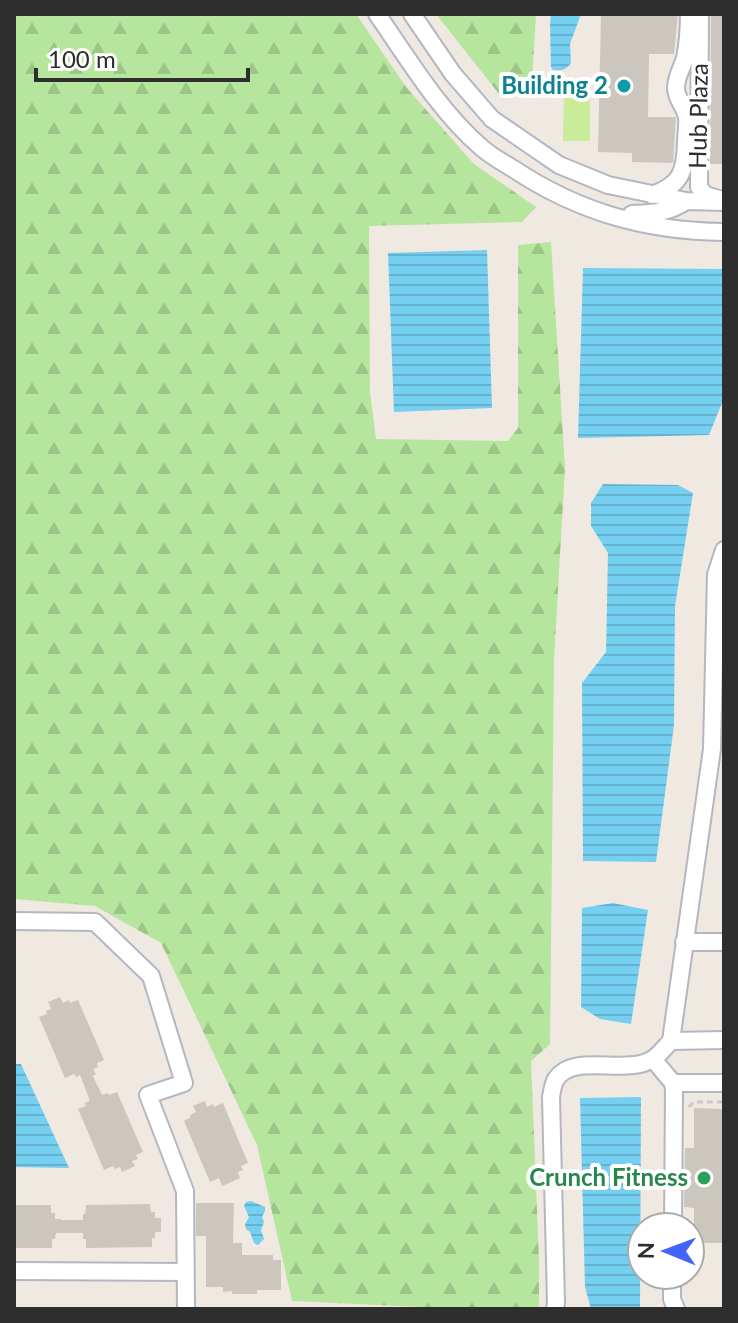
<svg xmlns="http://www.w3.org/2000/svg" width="738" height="1323" viewBox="0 0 738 1323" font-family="Lato,sans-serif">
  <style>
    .forest { fill: url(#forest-firs) }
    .pitch { fill: #c9ec9a }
    .water { fill: url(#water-rules) }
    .building { fill: #cbc7bf }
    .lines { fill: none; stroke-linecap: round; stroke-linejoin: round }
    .minor-casing { stroke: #b4b7c1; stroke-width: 20 }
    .path { stroke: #c9c9c9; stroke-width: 3; stroke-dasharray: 6 4; stroke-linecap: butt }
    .minor { stroke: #fff; stroke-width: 16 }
    .culture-dot { fill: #0f9aa8; stroke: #fff; stroke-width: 3 }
    .leisure-dot { fill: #2e9e5b; stroke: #fff; stroke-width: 3 }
    .labels { text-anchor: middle; stroke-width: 8; stroke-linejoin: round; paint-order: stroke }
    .culture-label { font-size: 24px; font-weight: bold; fill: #0d838f; stroke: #fff; text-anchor: end }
    .street-label { font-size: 24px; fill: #2e2e2e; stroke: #fff }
    .leisure-label { font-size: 24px; font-weight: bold; fill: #27864d; stroke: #fff; text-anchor: end }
  </style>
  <defs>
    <pattern id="forest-firs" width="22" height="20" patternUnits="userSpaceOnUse" patternTransform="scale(2)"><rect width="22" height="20" fill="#b6e59e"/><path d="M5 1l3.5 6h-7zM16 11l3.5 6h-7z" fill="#9dc588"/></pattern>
    <pattern id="water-rules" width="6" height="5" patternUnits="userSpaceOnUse" patternTransform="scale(2)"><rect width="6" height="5" fill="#75cff0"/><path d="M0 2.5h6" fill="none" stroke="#66b2ce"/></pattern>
  </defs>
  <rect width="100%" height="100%" fill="#efe9e1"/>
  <!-- forest -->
  <path class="forest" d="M14 14H356L406 87 474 164 536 207 522 222 369 226 370 392 376 439 508 441 518 428V245L551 242 565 468 554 660 550 1044 531 1061 539 1260V1309H461L292 1301 257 1145 161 943 95 906 14 899Z
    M436 14H536L532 80 523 93 503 99Z"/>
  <!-- pitch -->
  <path class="pitch" d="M564 95H590V141H563Z"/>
  <!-- water -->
  <path class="water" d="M551 14H581L570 44 571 63C566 70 562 71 553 70L551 67 550 26Z
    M487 250 492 408 394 412 388 253Z
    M583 268 724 269V398L709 435 578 438Z
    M603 484 678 485 693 493 675 606 674 725 656 862 583 861 582 683 606 652 608 553 591 526V503Z
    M613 903 648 910 631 1024 600 1019 581 1007 582 908Z
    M14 1064H21L69 1168 14 1167Z
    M641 1097 640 1309H591L585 1287 580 1098Z
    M251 1201 265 1207V1211L262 1217 264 1222 261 1230 264 1239 258 1245 254 1243 250 1232 246 1229 245 1224 249 1217 244 1206 246 1202Z"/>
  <!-- building -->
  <path class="building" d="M601 14H678L674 54H649L648 117H676L673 163 632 162V153L598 152Z
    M711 14H724V164H710Z
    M60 997 63 1003 69 1000 70 1003 78 1000 104 1060 97 1063 98 1067 93 1069 96 1074 93 1076 102 1095 108 1093 109 1095 117 1092 143 1152 136 1155 138 1159 132 1161 135 1166 122 1172 120 1167 114 1169 113 1166 104 1170 78 1109 86 1106 84 1103 90 1101 80 1075 76 1077 74 1074 65 1078 39 1017 47 1014 46 1011 51 1009 48 1002Z
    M205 1101 207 1107 213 1104 214 1107 223 1103 248 1163 241 1166 243 1170 238 1172 240 1178 222 1186 219 1178 210 1182 184 1121 191 1117 190 1115 196 1112 193 1106Z
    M694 1108 724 1109V1243H694V1208L684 1207 685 1148H694Z
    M196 1203H234L233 1243H242V1255H273V1260H281V1290H257V1294H232V1291L223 1292V1287H206V1236H196Z
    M150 1204 151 1212H155V1218H161V1232H155V1238H152V1247L86 1248V1239H83V1233H56L55 1239H52V1248H14V1205H51V1213H55V1219H61V1220H83V1214H85L86 1205Z"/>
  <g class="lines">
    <defs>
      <path id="minor" d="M377 14C409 60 439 111 482 148 491 156 502 162 512 168 578 212 645 231 724 232
        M412 14 453 74 492 119 559 165 608 185 686 201 724 202
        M700 14 699 187 705 195 719 199
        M652 195C681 185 685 172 686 143 686 135 688 125 687 117 685 107 676 99 676 88 676 77 682 68 685 58 688 43 689 29 689 14
        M632 214C653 213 669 213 686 201
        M14 921 95 922 151 976 184 1083 148 1095 185 1191 186 1309
        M684 942H724
        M671 1041 724 1040
        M653 1059 673 1083 674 1090 673 1227
        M673 1083H724
        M14 1271 186 1272
        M672 1275V1299L676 1309
        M555 1309 556 1303 551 1097C552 1091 553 1084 556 1079 574 1052 625 1076 653 1059 660 1054 665 1047 671 1041L712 749 716 575 724 550"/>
    </defs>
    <!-- minor casing -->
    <use href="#minor" class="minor-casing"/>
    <!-- path -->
    <path class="path" d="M689 1107 694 1102H724"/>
    <!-- minor -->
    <use href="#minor" class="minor"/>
  </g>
  <!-- markers -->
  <circle class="culture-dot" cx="624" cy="86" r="8"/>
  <circle class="leisure-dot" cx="704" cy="1178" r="8"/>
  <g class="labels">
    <!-- culture labels -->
    <g class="culture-label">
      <text x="608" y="94">Building 2</text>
    </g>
    <!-- street labels -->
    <g class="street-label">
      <text transform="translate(699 116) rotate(-89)" y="8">Hub Plaza</text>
    </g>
    <!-- leisure labels -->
    <g class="leisure-label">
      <text x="688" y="1186">Crunch Fitness</text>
    </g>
  </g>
  <!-- border -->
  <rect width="738" height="1323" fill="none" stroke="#2e2e2e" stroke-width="32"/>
  <!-- north arrow -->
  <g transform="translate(666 1251) rotate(271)"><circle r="38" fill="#ffffff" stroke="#ababab" stroke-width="2"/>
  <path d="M0-6L14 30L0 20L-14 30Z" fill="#4264fb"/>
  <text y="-12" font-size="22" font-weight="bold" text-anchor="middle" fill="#2e2e2e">N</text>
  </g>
  <!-- scale -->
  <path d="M36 68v12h212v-12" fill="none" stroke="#2e2e2e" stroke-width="4"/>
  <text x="48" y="68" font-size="24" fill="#2e2e2e" stroke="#ffffff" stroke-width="6" paint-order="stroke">100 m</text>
</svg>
